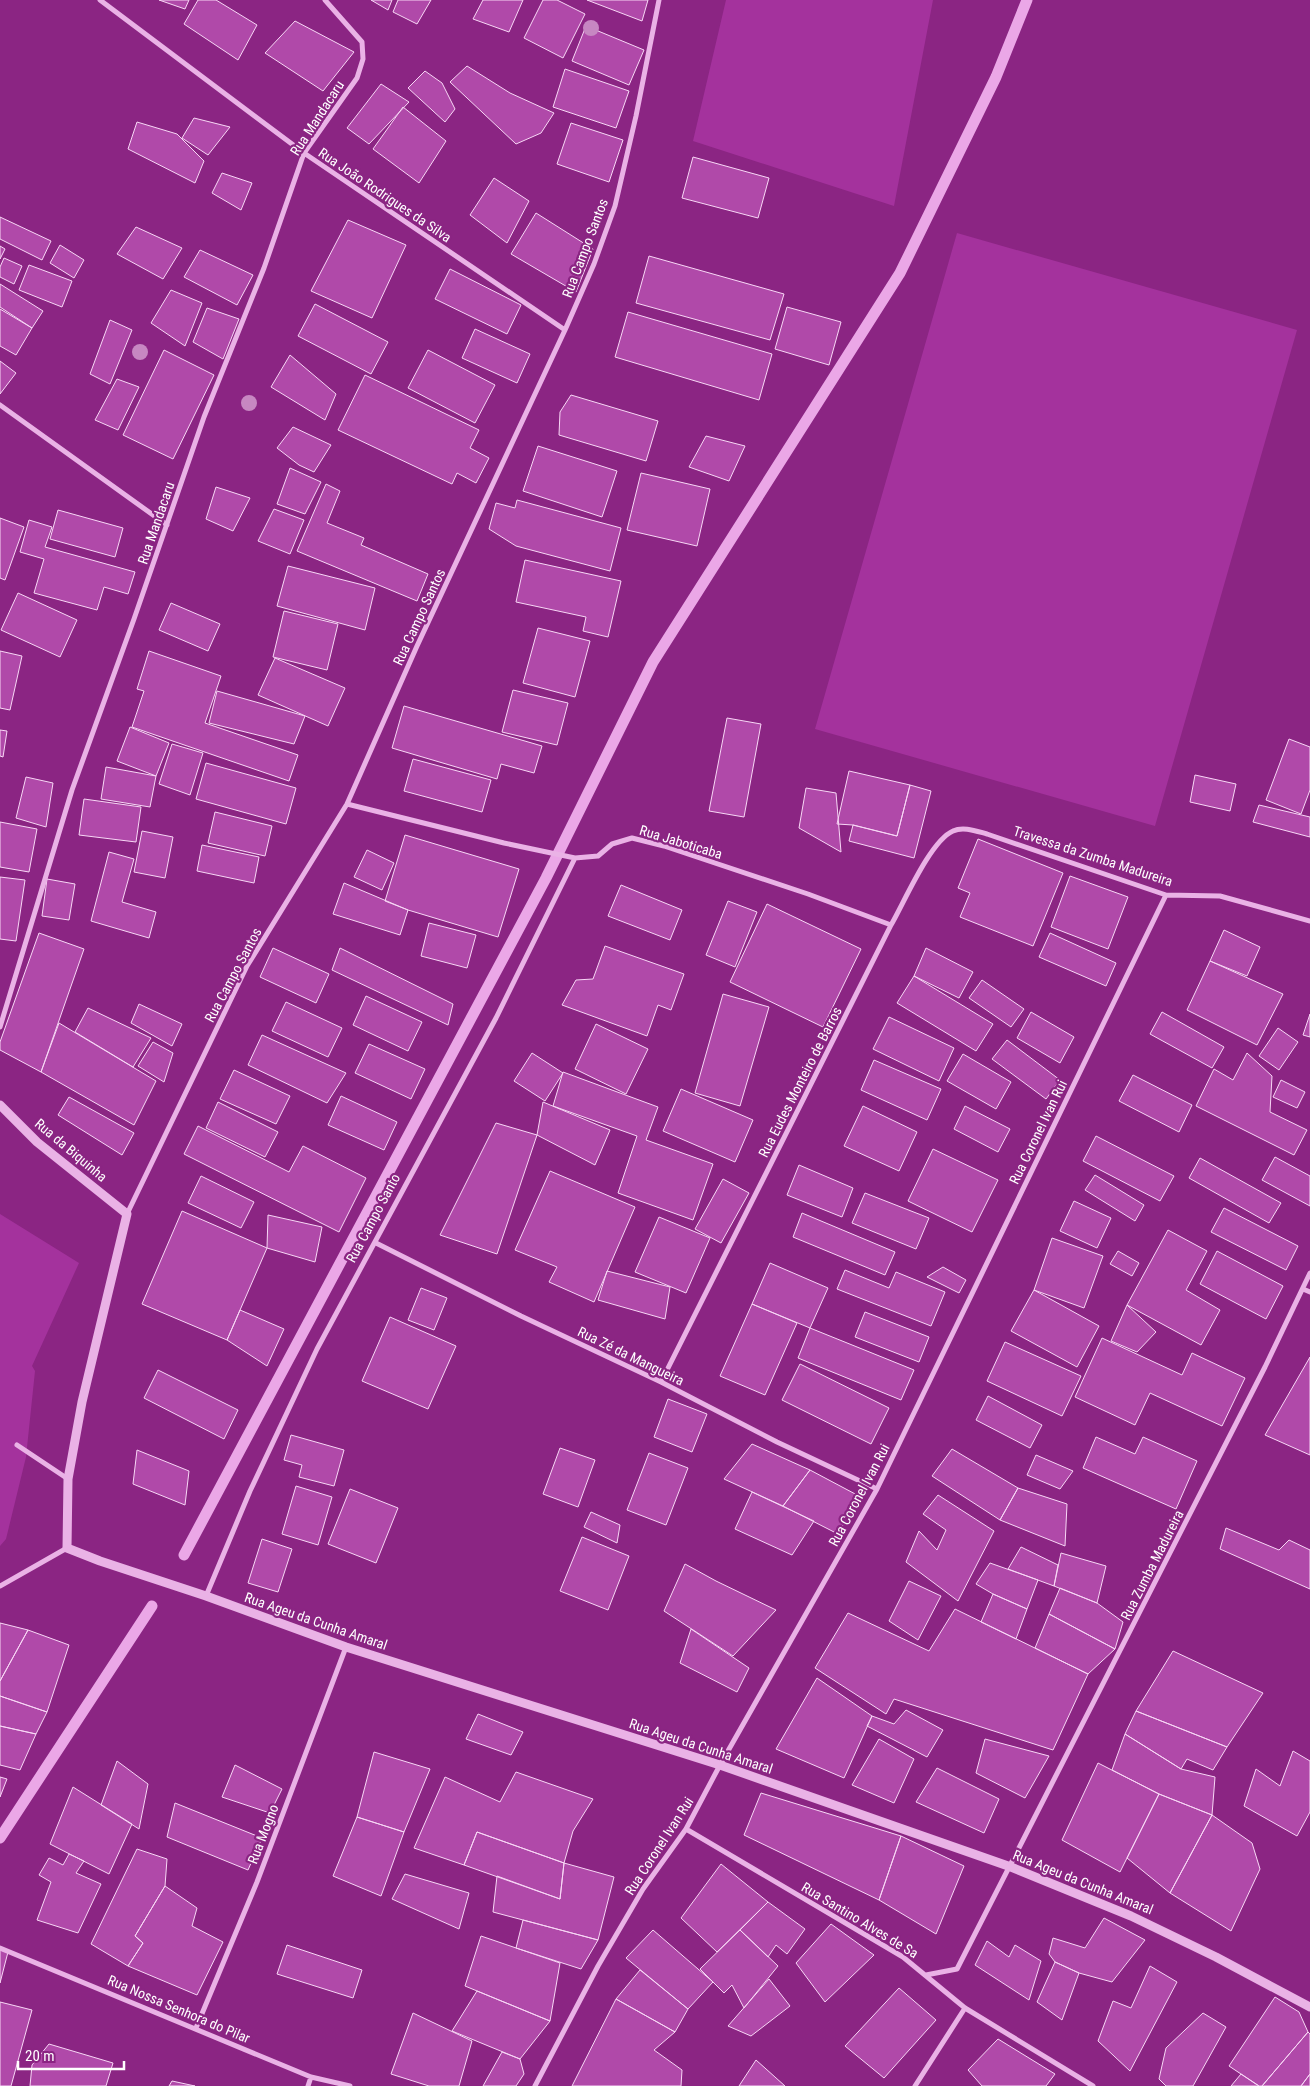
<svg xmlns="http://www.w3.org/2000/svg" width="1310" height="2086" viewBox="0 0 1310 2086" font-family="'Roboto Condensed',sans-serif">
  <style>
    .green { fill: #a4329d }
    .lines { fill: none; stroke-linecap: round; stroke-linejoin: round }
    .stream { stroke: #eba7e7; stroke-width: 11 }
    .building { fill: #b049a9; stroke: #f8d7f6 }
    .minor { stroke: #eab2e6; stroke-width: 5 }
    .tertiary { stroke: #eab2e6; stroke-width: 9 }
    .tree { fill: #c787c2 }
    .labels { text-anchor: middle; stroke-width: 4.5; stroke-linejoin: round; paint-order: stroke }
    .street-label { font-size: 14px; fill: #fff; stroke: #8b2583 }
  </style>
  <rect width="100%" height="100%" fill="#8b2583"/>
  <!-- green -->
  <path class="green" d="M726 0H933L894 206 693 141Z
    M957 233 1297 330 1155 826 815 729Z
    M0 1214 79 1263 32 1366 35 1371 26 1457 6 1539 0 1546Z"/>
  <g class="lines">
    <!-- stream -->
    <path class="stream" d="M184 1555 546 878 653 662 900 273 996 77 1027 0
      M0 1838 152 1606"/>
  </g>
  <!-- building -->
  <path class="building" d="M159 0H189L185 9Z
    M198 0H216L257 25 238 60 184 24Z
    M371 0H392L388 10Z
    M398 0H431L417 24 393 12Z
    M483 0H523L509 32 473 19Z
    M543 0H557L585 14 563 58 524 38Z
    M587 0H648L642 21Z
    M295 21 354 52 323 91 265 53Z
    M586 26 644 50 629 85 572 61Z
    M467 66 510 93 554 113 541 133 516 144 450 82Z
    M565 69 629 91 616 128 553 107Z
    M425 71 442 83 455 109 445 122 408 88Z
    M381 84 409 102 369 144 347 128Z
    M403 107 446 141 419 183 373 149Z
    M194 118 230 127 208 155 182 138Z
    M137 122 177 134 204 161 195 183 128 149Z
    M571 123 623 140 609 182 557 164Z
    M693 157 769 178 758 218 682 198Z
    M222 173 252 183 241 210 212 193Z
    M494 178 529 201 507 243 470 215Z
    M536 213 593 249 576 292 511 254Z
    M0 217 51 241 42 260 0 239Z
    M348 220 406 245 372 318 311 291Z
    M136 227 182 248 163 279 117 254Z
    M60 245 84 260 74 278 50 263Z
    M0 246 5 249 0 259Z
    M200 250 253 275 237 305 184 277Z
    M649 256 784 294 770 340 636 303Z
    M4 258 22 266 14 284 0 277V267Z
    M29 265 72 281 62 307 19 290Z
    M450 269 521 305 507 334 435 299Z
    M0 284 43 311 32 328 0 307Z
    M171 290 202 303 185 346 151 323Z
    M315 304 388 342 371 374 298 336Z
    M787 307 841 322 829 365 775 349Z
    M207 308 239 319 223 359 193 342Z
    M0 309 32 328 16 355 0 346Z
    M628 312 772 354 759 400 615 357Z
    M110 320 132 330 110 384 90 374Z
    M475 329 530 354 517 383 462 358Z
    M164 350 214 375 173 459 123 435Z
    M428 350 495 385 475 423 408 388Z
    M290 355 336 394 325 420 271 387Z
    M0 361 16 373 0 394Z
    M365 375 479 430 470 448 489 458 476 483 457 473 452 484 338 430Z
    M117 379 139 387 118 430 95 420Z
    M571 395 658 421 646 461 559 435 560 412Z
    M293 427 331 445 314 472 299 465 277 448Z
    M706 436 745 446 729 481 689 467Z
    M538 446 617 471 602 517 523 491Z
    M290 468 321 482 305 514 277 504Z
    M641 473 710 489 697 546 627 530Z
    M326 484 340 491 327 523 364 538 361 545 428 574 417 601 297 551Z
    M216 487 250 498 233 531 206 519Z
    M517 500 621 528 610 571 516 546 489 529 496 503 515 508Z
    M274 509 304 520 290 554 258 541Z
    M58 510 123 528 115 557 50 539Z
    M0 518 24 527 5 580 0 578Z
    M29 520 52 527 45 547 135 572 128 594 104 587 97 610 34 593 44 559 20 552Z
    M525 560 621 581 608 637 583 631 586 617 516 602Z
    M288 566 375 588 365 630 277 606Z
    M18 593 77 620 60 657 1 630Z
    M171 603 220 624 208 651 159 630Z
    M284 611 338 624 327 670 273 657Z
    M538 628 590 641 575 697 523 683Z
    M0 651 22 656 10 710 0 708Z
    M149 651 221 676 205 723 298 755 289 781 132 727 144 691 137 689Z
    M275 658 345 688 328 726 258 695Z
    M513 690 568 703 557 745 502 732Z
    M217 691 305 716 294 744 209 723Z
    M404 706 542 746 534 773 501 764 497 779 392 748Z
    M727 718 761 724 744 817 709 811Z
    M130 727 169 743 156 776 117 761Z
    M0 730 7 731 3 757 0 756Z
    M1289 739 1310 747V790L1301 814 1266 800Z
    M172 744 203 753 190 795 159 784Z
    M413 759 491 780 482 812 404 791Z
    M206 763 296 788 286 824 196 799Z
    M106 767 156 776 150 807 101 799Z
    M849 771 910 785 897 836 853 825 837 824Z
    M1195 775 1236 784 1230 811 1190 802Z
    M26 777 53 783 46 827 16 818Z
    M910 785 931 791 914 858 849 841 853 825 897 836Z
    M806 788 836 793 841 852 799 828Z
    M84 799 141 807 136 842 79 835Z
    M1259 805 1310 817V837L1253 822Z
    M215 812 272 826 265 856 208 843Z
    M0 822 37 829 29 872 0 867Z
    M142 831 173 837 165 878 134 872Z
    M405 835 519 869 498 937 408 910 385 901Z
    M978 839 1063 873 1033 946 960 917 970 893 958 888Z
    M202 845 259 857 254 883 197 871Z
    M367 850 394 863 382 890 354 877Z
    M109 852 134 859 122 902 156 912 149 938 91 921Z
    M1070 876 1128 897 1108 949 1051 927Z
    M0 877 25 880 16 941 0 939Z
    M47 879 75 884 69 920 42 916Z
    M344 883 408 910 400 935 333 914Z
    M621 885 682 910 670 940 608 916Z
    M728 901 757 912 735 967 706 955Z
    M767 904 861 949 823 1027 730 982Z
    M429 923 476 935 467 968 421 956Z
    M1224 930 1260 947 1247 976 1210 961Z
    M39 933 84 949 41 1072 0 1050V1042Z
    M1050 933 1116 963 1106 986 1039 957Z
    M605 946 684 974 671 1010 658 1005 647 1036 562 1005 576 980 593 979Z
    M273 948 329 974 316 1003 260 977Z
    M340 948 453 1004 448 1025 332 970Z
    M926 948 973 972 959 998 914 976Z
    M1210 961 1283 994 1257 1045 1187 1010Z
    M914 976 993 1024 976 1051 897 1003Z
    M982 980 1024 1009 1011 1027 969 998Z
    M723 994 769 1007 740 1106 695 1093Z
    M366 996 422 1022 408 1051 353 1025Z
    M286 1002 342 1028 328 1057 272 1031Z
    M139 1004 182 1024 172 1046 131 1023Z
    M88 1008 151 1038 133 1067 75 1032Z
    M1031 1012 1074 1037 1060 1063 1017 1038Z
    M1162 1012 1224 1047 1212 1068 1150 1034Z
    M1310 1014V1037L1303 1035Z
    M889 1017 954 1048 939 1081 873 1049Z
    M59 1023 156 1081 134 1125 41 1072Z
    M596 1024 648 1049 626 1094 575 1069Z
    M1278 1028 1298 1042 1279 1070 1259 1056Z
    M262 1035 346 1073 327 1103 248 1065Z
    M1007 1040 1060 1080 1046 1099 992 1059Z
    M153 1042 173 1053 164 1082 138 1066Z
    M369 1044 425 1069 411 1099 355 1073Z
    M532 1053 563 1073 545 1101 514 1081Z
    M1247 1053 1272 1076 1270 1112 1307 1130 1294 1155 1196 1106 1214 1069 1233 1080Z
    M963 1054 1011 1082 996 1109 947 1081Z
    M874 1060 941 1089 927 1120 861 1090Z
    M234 1070 290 1096 276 1124 220 1099Z
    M563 1072 658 1107 646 1140 713 1164 693 1220 618 1193 637 1136 553 1106Z
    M1133 1075 1192 1105 1179 1132 1119 1101Z
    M1281 1080 1305 1092 1297 1108 1273 1097Z
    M681 1089 753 1120 735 1162 663 1131Z
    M341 1096 397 1122 384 1150 328 1125Z
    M69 1097 134 1133 122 1155 58 1115Z
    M218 1102 278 1132 265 1157 206 1128Z
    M543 1102 610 1130 595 1165 537 1135Z
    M863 1106 917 1132 899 1171 844 1146Z
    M965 1106 1010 1129 998 1152 954 1129Z
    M496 1123 537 1135 497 1254 440 1235Z
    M198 1126 289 1172 303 1146 366 1178 339 1232 184 1154Z
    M1096 1136 1174 1176 1160 1201 1083 1161Z
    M933 1149 998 1180 972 1232 908 1201Z
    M1275 1157 1310 1176V1206L1262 1180Z
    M1200 1158 1281 1203 1269 1223 1189 1178Z
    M799 1165 853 1188 842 1217 787 1195Z
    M550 1171 635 1207 594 1302 549 1282 557 1267 515 1250Z
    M1095 1175 1144 1205 1135 1221 1085 1190Z
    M201 1176 254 1202 241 1228 188 1203Z
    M723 1179 749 1193 721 1243 695 1229Z
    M865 1193 929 1218 916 1249 852 1223Z
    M1074 1201 1111 1218 1097 1248 1060 1231Z
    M1224 1208 1298 1246 1286 1270 1211 1232Z
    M182 1211 267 1248 227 1340 142 1304Z
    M802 1213 895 1252 885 1275 793 1237Z
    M268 1215 322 1227 315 1262 267 1248Z
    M659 1217 710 1238 686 1293 635 1272Z
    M1168 1230 1207 1251 1186 1290 1220 1310 1201 1345 1127 1305Z
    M1052 1238 1103 1256 1084 1308 1034 1290Z
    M1118 1251 1139 1263 1132 1276 1110 1264Z
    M1217 1251 1283 1286 1266 1319 1200 1284Z
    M770 1263 828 1288 810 1328 752 1304Z
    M943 1267 966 1280 959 1293 927 1277Z
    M845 1270 889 1288 896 1272 945 1292 931 1326 837 1289Z
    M607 1271 670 1287 665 1319 598 1300Z
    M421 1288 447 1298 434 1330 408 1320Z
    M1034 1290 1099 1326 1077 1367 1011 1331Z
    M752 1304 797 1323 765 1395 720 1376Z
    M1127 1305 1156 1332 1137 1352 1111 1341Z
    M240 1310 284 1329 267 1366 227 1340Z
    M865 1312 929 1337 919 1362 855 1337Z
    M390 1317 456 1346 428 1409 362 1381Z
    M810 1328 914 1370 901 1400 798 1358Z
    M1102 1338 1182 1375 1192 1353 1245 1378 1222 1426 1150 1393 1135 1425 1075 1397Z
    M1005 1342 1081 1376 1062 1416 987 1381Z
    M1310 1357V1455L1265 1435Z
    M800 1364 889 1408 871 1444 782 1400Z
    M158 1370 238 1410 224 1439 144 1398Z
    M988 1396 1042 1425 1030 1448 976 1420Z
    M668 1399 707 1414 692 1452 654 1437Z
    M291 1435 344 1450 334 1486 299 1477 302 1465 284 1460Z
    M1096 1437 1135 1454 1143 1437 1197 1461 1176 1509 1083 1468Z
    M752 1444 810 1470 783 1506 724 1479Z
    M560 1448 595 1460 578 1507 543 1494Z
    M952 1449 1018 1488 1000 1520 932 1476Z
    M137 1450 189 1471 185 1505 133 1484Z
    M649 1453 688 1468 666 1525 627 1510Z
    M1036 1455 1073 1471 1060 1489 1027 1475Z
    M810 1470 859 1496 838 1534 783 1506Z
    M296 1486 332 1497 318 1545 282 1534Z
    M1018 1488 1067 1504 1065 1546 1000 1520Z
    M350 1489 398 1508 376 1563 328 1544Z
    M752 1492 814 1521 792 1555 735 1529Z
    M938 1495 994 1531 958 1601 906 1562 919 1531 937 1550 946 1530 923 1514Z
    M591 1512 620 1525 617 1543 584 1527Z
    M1226 1528 1279 1550 1289 1540 1310 1550V1589L1220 1549Z
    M582 1537 629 1556 608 1610 560 1591Z
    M262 1539 292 1549 278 1592 248 1583Z
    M1021 1547 1058 1565 1054 1586 1008 1569Z
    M1061 1553 1106 1566 1097 1603 1054 1586Z
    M990 1563 1038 1580 1027 1609 993 1594 976 1584Z
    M685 1564 716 1581 776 1610 733 1656 664 1611Z
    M909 1581 941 1596 918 1640 889 1621Z
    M1060 1588 1097 1603 1123 1622 1115 1649 1049 1614Z
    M993 1594 1027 1609 1016 1639 981 1622Z
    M955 1609 1088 1674 1053 1750 894 1699 886 1714 815 1668 848 1613 929 1651Z
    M1049 1614 1115 1649 1088 1674 1035 1648Z
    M0 1623 28 1630 0 1681Z
    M691 1629 749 1668 737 1692 680 1663Z
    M28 1630 69 1645 47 1712 0 1696V1681Z
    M1173 1651 1263 1693 1227 1747 1136 1711Z
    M817 1678 872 1716 844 1778 776 1749Z
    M0 1696 47 1712 36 1734 0 1726Z
    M906 1710 943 1730 927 1757 867 1726 872 1716 894 1724Z
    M1136 1711 1227 1747 1213 1770 1187 1759 1181 1769 1125 1734Z
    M478 1714 523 1732 511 1755 466 1739Z
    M0 1726 36 1734 20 1770 0 1765Z
    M1125 1734 1181 1769 1215 1777 1212 1815 1159 1794 1112 1770Z
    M879 1739 914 1759 894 1803 852 1785Z
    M985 1739 1049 1756 1025 1798 976 1773Z
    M1293 1751 1310 1761V1812L1297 1836 1244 1806 1256 1769 1280 1786Z
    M374 1752 430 1769 404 1832 357 1817Z
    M117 1761 148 1784 139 1829 101 1805Z
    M1098 1763 1159 1794 1120 1872 1062 1840Z
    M235 1765 282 1789 270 1813 222 1797Z
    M937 1768 999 1799 984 1833 916 1802Z
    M516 1772 593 1799 573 1831 564 1863 477 1832 464 1865 414 1848 445 1777 500 1802Z
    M0 1777 7 1779 0 1797Z
    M73 1787 132 1824 109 1874 50 1844Z
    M761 1793 901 1836 879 1900 744 1835Z
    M1159 1794 1212 1815 1170 1893 1127 1858Z
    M175 1803 262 1838 248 1870 167 1837Z
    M1212 1815 1252 1843 1260 1869 1231 1931 1170 1893Z
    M357 1817 404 1832 381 1896 333 1876Z
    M477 1832 564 1863 560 1899 464 1865Z
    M901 1836 964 1866 936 1934 879 1900Z
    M137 1849 167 1859 165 1886 135 1936 143 1943 128 1966 91 1944Z
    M69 1854 84 1861 76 1873 101 1884 78 1933 37 1920 51 1882 39 1875 49 1858 63 1865Z
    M564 1863 614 1877 598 1940 493 1912 497 1876 560 1899Z
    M721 1864 768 1902 717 1952 681 1918Z
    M405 1874 469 1893 459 1929 392 1899Z
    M165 1886 197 1908 192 1926 223 1942 197 1995 128 1966 143 1943 135 1936Z
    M768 1902 805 1929 787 1954 776 1945 768 1957 740 1930Z
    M1104 1918 1145 1940 1112 1982 1079 1973 1055 1962 1049 1954 1053 1938 1085 1948Z
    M523 1920 598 1940 581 1969 516 1948Z
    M831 1924 874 1955 825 2002 796 1963Z
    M653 1930 713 1982 688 2009 626 1958Z
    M740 1930 778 1966 744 2008 732 1985 724 1993 700 1969Z
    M481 1936 560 1963 550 2021 465 1986Z
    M987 1941 1009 1957 1015 1945 1041 1961 1029 2000 975 1965Z
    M287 1945 362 1970 353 1998 277 1974Z
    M0 1950 8 1952 0 1983Z
    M1055 1962 1079 1973 1062 2020 1037 2002Z
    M1150 1966 1177 1982 1130 2071 1098 2041 1113 2001 1131 2008Z
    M640 1970 688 2009 675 2032 616 1999Z
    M769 1979 790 2006 751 2036 728 2026Z
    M899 1988 936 2020 884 2078 845 2046Z
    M477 1991 550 2021 520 2059 452 2031Z
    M1275 1997 1299 2012 1308 2032 1262 2086H1259L1229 2066Z
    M616 1999 675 2032 654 2050 682 2070 681 2086H572Z
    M0 2002 32 2010 11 2086H0Z
    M413 2013 472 2041 459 2086H429L391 2074Z
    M1203 2013 1226 2027 1193 2086H1166L1159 2079 1166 2048Z
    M1308 2032 1310 2034V2074L1301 2086H1262Z
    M998 2039 1055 2074 1046 2086H982L968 2070Z
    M49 2044 113 2063 106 2086H30L32 2065Z
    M502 2052 520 2059 524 2074 516 2086H483Z
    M756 2060 785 2086H739Z
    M1241 2074 1259 2086H1231Z
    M1310 2074V2086H1301Z
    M172 2081 195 2086H169Z"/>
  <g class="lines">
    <!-- minor -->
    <path class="minor" d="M100 0 304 153 565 330
      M0 405 167 525
      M347 804 504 843 575 858 598 856 612 844 632 838 664 846 808 894 891 925
      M0 1027 72 790 134 619 204 417 264 268 304 153 357 78 363 59 362 42 325 0
      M127 1214 247 966 347 804 417 646 565 330 594 264 615 206 636 116 659 0
      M376 1243 521 1316 661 1382 777 1442 877 1489
      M1303 1289 1310 1292
      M661 1382 891 925C904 903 930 841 953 831 963 826 976 831 987 834L1166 895 1220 896 1310 921
      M17 1445 68 1479
      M0 1586 67 1548
      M206 1596 250 1491 317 1349 496 1018 575 858
      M686 1829 903 1957 965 2008 1093 2086
      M0 1948 311 2077 350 2086
      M926 1975 957 1969 1265 1367 1310 1273
      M196 2028 257 1882 346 1647
      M308 2086 311 2077
      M535 2086 598 1966 643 1889 686 1829 720 1765 877 1489 1166 895
      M915 2086 965 2008"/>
    <!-- tertiary -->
    <path class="tertiary" d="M0 1105 37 1142 127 1214 82 1402 68 1479 67 1548 100 1561 206 1596 346 1647 720 1765 1011 1867 1131 1916 1216 1957 1310 2007"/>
  </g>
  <!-- trees -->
  <g class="tree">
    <circle cx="591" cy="28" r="8"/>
    <circle cx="140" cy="352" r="8"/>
    <circle cx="249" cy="403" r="8"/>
  </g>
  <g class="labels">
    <!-- street labels -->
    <g class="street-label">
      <text transform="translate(317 118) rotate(-57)" y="5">Rua Mandacaru</text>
      <text transform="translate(385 195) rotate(34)" y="5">Rua João Rodrigues da Silva</text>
      <text transform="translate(585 248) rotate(-69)" y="5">Rua Campo Santos</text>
      <text transform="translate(156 523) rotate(-71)" y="5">Rua Mandacaru</text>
      <text transform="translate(419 617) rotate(-65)" y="5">Rua Campo Santos</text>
      <text transform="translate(681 842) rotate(17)" y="5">Rua Jaboticaba</text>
      <text transform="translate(1093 856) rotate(18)" y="5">Travessa da Zumba Madureira</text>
      <text transform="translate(233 975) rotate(-62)" y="5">Rua Campo Santos</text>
      <text transform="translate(800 1082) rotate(-63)" y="5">Rua Eudes Monteiro de Barros</text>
      <text transform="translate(1038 1132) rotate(-64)" y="5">Rua Coronel Ivan Rui</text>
      <text transform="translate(71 1150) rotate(40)" y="5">Rua da Biquinha</text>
      <text transform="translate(373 1218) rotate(-62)" y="5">Rua Campo Santo</text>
      <text transform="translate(631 1356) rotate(26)" y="5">Rua Zé da Mangueira</text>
      <text transform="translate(859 1495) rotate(-62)" y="5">Rua Coronel Ivan Rui</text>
      <text transform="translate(1152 1565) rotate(-63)" y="5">Rua Zumba Madureira</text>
      <text transform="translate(316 1621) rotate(19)" y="5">Rua Ageu da Cunha Amaral</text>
      <text transform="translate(701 1746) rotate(18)" y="5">Rua Ageu da Cunha Amaral</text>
      <text transform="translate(263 1834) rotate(-69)" y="5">Rua Mogno</text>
      <text transform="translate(659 1846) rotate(-57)" y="5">Rua Coronel Ivan Rui</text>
      <text transform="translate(1083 1882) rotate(22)" y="5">Rua Ageu da Cunha Amaral</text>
      <text transform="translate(860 1920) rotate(31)" y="5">Rua Santino Alves de Sa</text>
      <text transform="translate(179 2009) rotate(23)" y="5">Rua Nossa Senhora do Pilar</text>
    </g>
  </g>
  <!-- scale -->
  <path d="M18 2061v8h106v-8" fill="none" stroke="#ffffff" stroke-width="2.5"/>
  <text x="25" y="2061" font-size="15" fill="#ffffff" stroke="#8b2583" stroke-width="4" paint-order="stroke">20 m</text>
</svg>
